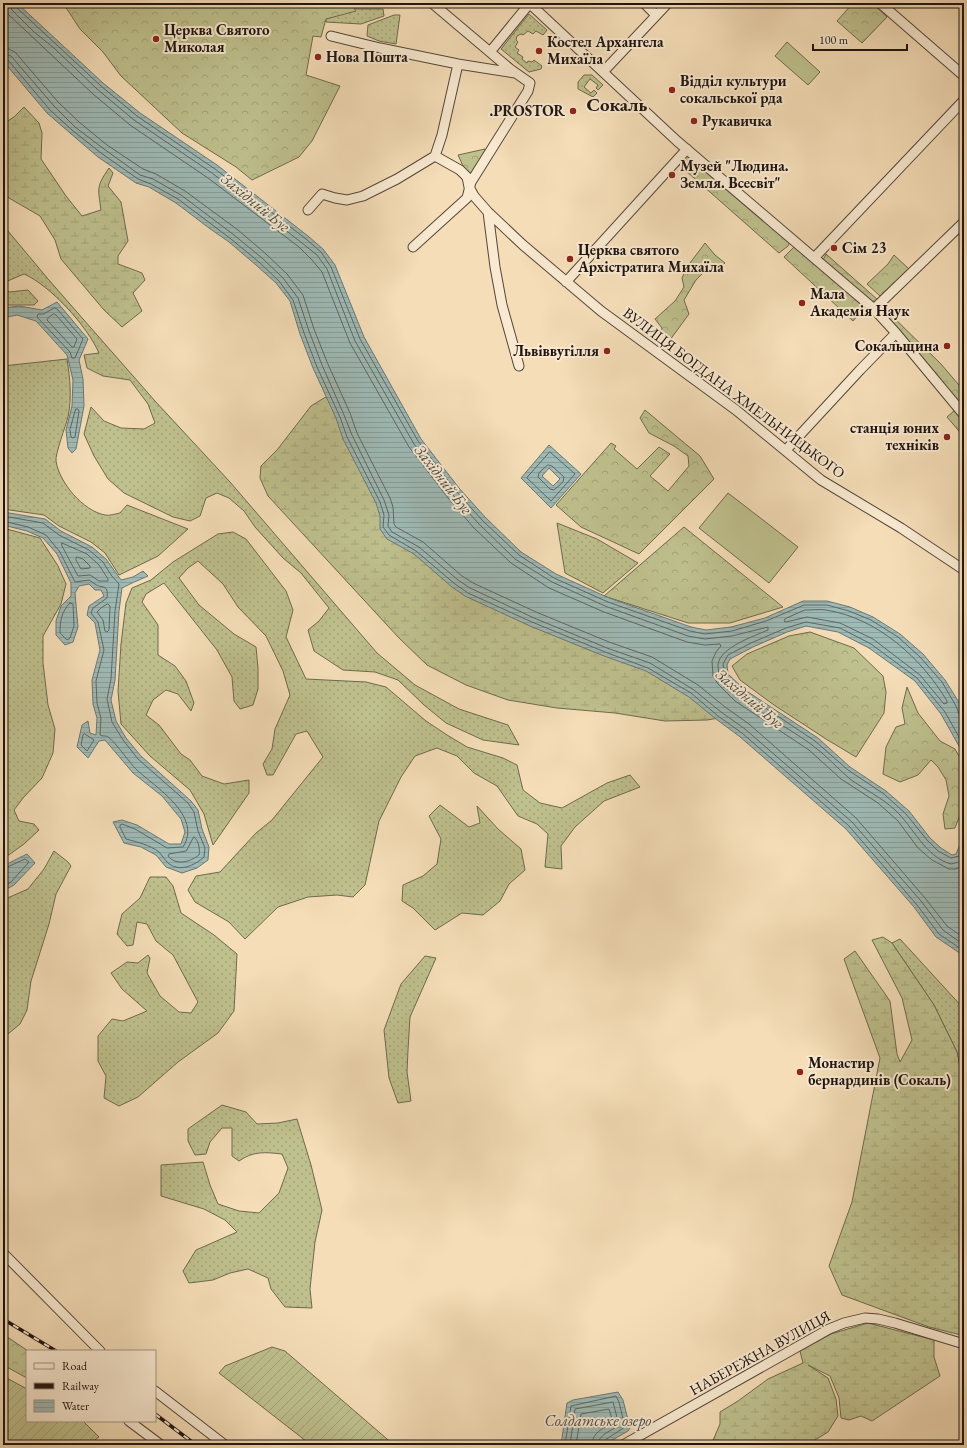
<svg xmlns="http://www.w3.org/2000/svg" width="967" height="1448" viewBox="0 0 967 1448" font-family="'EB Garamond',serif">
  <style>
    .grass { fill: url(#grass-dots); stroke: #6e6a4e }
    .forest { fill: url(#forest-crowns); stroke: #6e6a4e }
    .wetland { fill: url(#wetland-marsh); stroke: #6e6a4e }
    .garden { fill: url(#garden-furrows); stroke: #6e6a4e }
    .pitch { fill: #bec08d; stroke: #6e6a4e }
    .water { fill: url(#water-rules); stroke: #6b7874; fill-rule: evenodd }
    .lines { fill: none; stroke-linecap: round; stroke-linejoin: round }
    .shore { stroke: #5e6763; stroke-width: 1 }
    .minor-casing { stroke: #54463a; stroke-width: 11 }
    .minor { stroke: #f8e9d0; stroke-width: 9 }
    .rail-casing { stroke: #1f1410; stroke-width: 3.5 }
    .rail { stroke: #f8e9d0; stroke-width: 2; stroke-dasharray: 6; stroke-linecap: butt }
    .poi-dot { fill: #8f2418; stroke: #f8e9d0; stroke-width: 1.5 }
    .labels { text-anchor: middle; stroke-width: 4; stroke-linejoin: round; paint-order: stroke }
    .poi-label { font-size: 15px; font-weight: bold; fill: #1f1410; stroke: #f8e9d0; text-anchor: start }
    .street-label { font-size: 15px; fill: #1f1410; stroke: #f8e9d0 }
    .water-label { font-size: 16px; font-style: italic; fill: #4b4e4a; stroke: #f8e9d0 }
    .district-label { font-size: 19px; font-weight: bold; fill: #1f1410; stroke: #f8e9d0 }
  </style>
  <defs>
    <pattern id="grass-dots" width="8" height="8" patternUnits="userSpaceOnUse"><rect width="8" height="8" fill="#bec08d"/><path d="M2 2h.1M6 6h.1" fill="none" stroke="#a3a479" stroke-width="1.8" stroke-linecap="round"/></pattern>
    <pattern id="forest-crowns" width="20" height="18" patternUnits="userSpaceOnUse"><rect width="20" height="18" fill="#bec08d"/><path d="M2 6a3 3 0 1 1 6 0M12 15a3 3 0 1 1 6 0" fill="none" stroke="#a3a479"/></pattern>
    <pattern id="wetland-marsh" width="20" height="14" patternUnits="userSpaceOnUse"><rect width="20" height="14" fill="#bec08d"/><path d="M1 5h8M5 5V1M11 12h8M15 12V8" fill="none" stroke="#a3a479"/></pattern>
    <pattern id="garden-furrows" width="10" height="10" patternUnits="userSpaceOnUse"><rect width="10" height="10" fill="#bec08d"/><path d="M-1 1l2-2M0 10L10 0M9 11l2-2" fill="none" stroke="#a3a479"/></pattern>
    <pattern id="water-rules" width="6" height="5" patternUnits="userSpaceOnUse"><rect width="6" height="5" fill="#9ebab6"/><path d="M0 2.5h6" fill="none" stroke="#889f9b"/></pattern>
  </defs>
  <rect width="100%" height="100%" fill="#f4ddb7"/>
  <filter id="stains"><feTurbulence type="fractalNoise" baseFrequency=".005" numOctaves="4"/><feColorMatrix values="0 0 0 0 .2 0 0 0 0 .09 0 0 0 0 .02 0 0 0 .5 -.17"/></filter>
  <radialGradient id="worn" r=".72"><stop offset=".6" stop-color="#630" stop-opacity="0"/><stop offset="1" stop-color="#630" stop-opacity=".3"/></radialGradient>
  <!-- grass -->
  <path class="grass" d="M353 9H383L384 16 361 24 326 22V17Z
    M529 14 547 30 543 35 536 31 533 34 528 31 523 35 521 34 517 36 516 40 518 42 515 47 519 50 517 53 523 57 522 59 527 63 528 61 532 62 534 60 542 66 541 69 529 72 501 49Z
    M394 15H400L396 44 379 41 367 36 368 25Z
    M584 75H592L603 85 598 90 596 88 598 85 590 79 584 87 591 93 594 90 597 93 593 97 578 89V82Z
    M3 225 48 279 155 401 230 482 377 653 415 685 459 709 508 725 519 745 483 740 446 723 424 705 398 680 375 672 343 670 314 651 308 630 319 621 329 608 301 573 283 558 255 527 244 511 229 498 217 493 206 498 200 516 190 521 173 517 124 493 108 479 94 456 84 434 91 407 104 421 121 428 144 429 155 423 148 404 130 380 103 376 87 368 84 355 99 353C87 326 51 286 24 274L3 283Z
    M3 285 9 292 28 290 38 301 34 305H3Z
    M67 359C70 378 72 398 68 417 66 425 55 454 56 461 59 482 83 511 105 515 109 516 115 514 120 513L127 505 188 529 158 556 119 575 105 553 91 542 59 526 44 515 3 509V366Z
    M557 523 597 539 638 563 603 593 565 573Z
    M3 528 40 538 58 566 66 584 61 604 43 636V663L48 705 55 729 53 753 42 778 23 798 14 810 19 821 34 824 39 830 24 844 3 859Z
    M233 532 246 539 286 591 293 610 286 637 306 679 366 682 386 687 426 721 447 735 467 747 503 758 517 765 523 790 540 803 562 808 607 783 630 775 640 787 604 801 575 827 561 846 562 869 545 867 548 834 537 824 518 816 497 786 474 773 457 756 437 748 415 756 401 777 379 821 365 885 353 897 337 895 308 897 278 907 245 939 229 922 195 902 188 890 196 876 220 872 256 833 272 820 323 757 307 731 296 734 273 775H267L263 764 272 749 275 729 290 695 283 671 266 636 238 607 223 584 198 561 188 568 179 578 199 605 234 634 256 647 258 668V689L253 705 240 709 234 701 232 677 217 650 164 583 146 594 142 602 158 625V655L175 666 186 681 194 703 191 711 178 694 166 690 153 700 146 715 159 725 181 754 190 760 202 776 224 784 249 780V793L213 845 204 814 190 790 150 756 121 724 118 691 121 644 126 603 132 588 151 580 173 562 218 534Z
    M440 805 469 827 480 823 477 806 498 829 521 849 525 870 509 884 500 901 483 915 462 913 435 930 413 908 402 901 403 885 423 876 437 864 441 839 429 816Z
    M54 851 68 862 71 866 56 894 49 924 31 981 27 1010 20 1024 3 1038V900L28 889 44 869Z
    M150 877H166L173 886 181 913 214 935 237 954 234 1011 218 1033 178 1062 138 1097 119 1106 104 1098 106 1076 98 1061V1036L112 1019 123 1021 147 1011 122 989 111 973 127 962 138 963 148 955 150 958 147 973 160 996 179 1012 191 1013 198 1002 173 955 156 941 147 924 137 922 133 945 127 946 117 934 122 914 140 898Z
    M900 939 964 1009V1087L957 1052 934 1005 892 943Z
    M425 956 436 958 410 1017 408 1050 407 1072 411 1101 398 1103 389 1078 384 1030 401 984Z
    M222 1105 246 1112 257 1124 278 1123 297 1119 311 1165 322 1210 315 1242 310 1289 312 1308 285 1307 271 1289 268 1278 248 1269 230 1273 213 1280 189 1283 183 1271 196 1250 237 1232 225 1220 204 1209 161 1196V1165L203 1162 210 1185 218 1204 239 1211 259 1213 279 1193 288 1168 282 1154C265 1152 253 1151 239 1161L232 1156V1128H222L210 1142 206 1154 195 1155 188 1141V1129Z"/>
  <!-- forest -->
  <path class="forest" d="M63 3H350L356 11 326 19 321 37 313 36 306 75 340 86 312 141 299 157 252 180 236 167 182 133 121 76 103 52 80 29Z
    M853 3H872L887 17 862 43 837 21Z
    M485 149 486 154 471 175 464 168 458 155Z
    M686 154 691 159V162L695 165H698L714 178 713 181 716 184 719 181 790 242 788 246 779 253 677 163Z
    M705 243 715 255 725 263 719 269 709 267 696 280 684 300 689 314 670 340 660 332 662 328 655 319 675 301 684 287 682 278 687 267Z
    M795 246 865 307 853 321 784 257Z
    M826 254 878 300 873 304 823 260Z
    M894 255 909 269 880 296 867 284 888 264Z
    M885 309 941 364 964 391V409L881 313Z
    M645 410 700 456 714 479 639 554 581 527 556 505 611 443 616 446 614 449 637 469 659 447 670 454 650 476 668 491 689 466 688 456 674 446 649 433 640 418Z
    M955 410 964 421V437L947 417Z
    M684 527 783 607 730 623H688L604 596Z
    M810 632 854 648 883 676 886 692 884 713 856 757 826 739 774 705 740 680 732 666 747 654 789 636Z
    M907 687 918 713 940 741 955 749 964 765V804L955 828 945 829 943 814 949 796 946 780 938 767 931 760 918 775 900 782 883 774 886 747 896 727 905 724 902 708Z
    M3 1334 28 1351H27V1378L3 1365Z"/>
  <!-- wetland -->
  <path class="wetland" d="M24 107 39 123 42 133 41 159 66 196 82 216 101 210C98 188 96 187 109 168L113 173 108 186 121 202 128 241 118 256V264L142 273 145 280 133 293 142 311 122 327 104 310 61 259 55 240 40 216 9 198 3 190V124L14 117Z
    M330 396 656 668 725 717 707 720 665 721 615 713 557 708 508 700 466 685 427 665 399 638 268 496 260 478 261 466 277 450 311 406 324 398Z
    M883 937 892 943 934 1005 957 1052 964 1087V1332L961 1335 929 1327 842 1295 829 1266 852 1202 880 1058 844 959 855 951 890 1001 897 1054 900 1062 912 1040 902 998 872 940Z
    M868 1323 934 1340V1357L940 1376 872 1421 861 1416 849 1420 841 1418 839 1398 830 1376 808 1365 828 1378 836 1399 838 1416 828 1432 810 1443V1445H711L720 1424V1412L738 1401 768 1379 803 1363 800 1351 831 1334Z"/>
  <!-- garden -->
  <path class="garden" d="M272 1347 285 1351 394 1445H311L219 1373 225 1366Z
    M3 1376 27 1389V1421H83L99 1437 88 1445H3Z"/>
  <!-- pitch -->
  <path class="pitch" d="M787 42 820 72 808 85 775 56Z
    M728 493 798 547 769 583 699 528Z"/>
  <!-- water -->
  <path class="water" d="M3 3H17L103 83 140 113 217 165 308 236 323 249 335 265 364 337 421 439 459 488 485 517 521 552 556 574 609 598 691 627 706 630 731 627 765 618 803 601H827L850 607 873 617 900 634 923 654 945 680 960 704 964 717V755L941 714 915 681 869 648 838 632 806 626 787 632 753 647 730 659 727 665 728 674 745 690 818 738 850 767 886 791 909 811 930 838 941 848 952 855 956 854 964 835C964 843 962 864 964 870V956L936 937 914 907 846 829 739 736 716 719 689 697 646 671 604 656 530 626 465 596 452 587 414 554 387 539 380 529V516L376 503 343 439 336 418 313 368 300 334 290 301 276 283 256 265 229 242 209 228 176 203 149 187 136 183 98 157 70 133 47 113 3 61Z
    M57 302 88 339 79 360 83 379 84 406 76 449 72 453 68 448 66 430 72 406 73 380 67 355 36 321 17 315 3 318V308L19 306 42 310Z
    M549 445 581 474 551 508 521 478ZM549 468 560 479 553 486 542 476Z
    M3 512 45 519 61 531 92 547 106 559 121 580 133 577 143 571 148 576 132 583 122 588 119 611 115 680 111 700 116 721 126 738 141 756 191 801 198 810 202 829 209 847 208 860 197 868 182 873 166 867 156 855 141 847 124 843 113 822 122 820 137 825 169 844H181L185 832 181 819 162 796 133 773 105 740 99 741 88 758 77 747 82 725 88 721 90 733 96 735 97 718 93 704 92 680 100 650 95 623 87 615 89 606 104 596 101 590H95L89 584 79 586 75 593 78 627 73 642 65 645 56 635V621L61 606 71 596V583L57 554 43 538 27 531 3 525Z
    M27 854 35 863 14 885 3 891V866Z
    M618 1392 623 1400 630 1428 628 1431 604 1445H561L567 1403 573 1400Z"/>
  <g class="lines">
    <!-- shore -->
    <path class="shore" d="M4 3 5 9 9 15 93 94 130 125 208 178 299 247 312 260 322 272 350 343 409 447 448 498 474 528 511 563 549 588 604 612 687 642 705 645 720 644 721 646 716 652 712 661 713 676 718 684 735 701 809 750 841 779 878 803 898 821 918 848 932 860 949 869H955L964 866
      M10 3 12 10 34 32 54 48 97 89 134 120 212 173 302 243 317 255 327 269 355 341 414 444 452 494 478 523 515 559 552 582 605 606 688 636 705 639 732 636 768 627V630C754 636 719 648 718 665 718 669 719 676 721 679 743 706 784 724 812 745 826 755 837 768 850 779 865 790 881 797 895 810 913 826 925 857 951 864L959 862 964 857
      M15 3 16 7 101 86 137 116 215 169 306 239 321 252 331 267 360 339 418 441 456 491 482 520 519 555 554 578 608 602 690 631 705 634 732 631 766 621 804 605H827L849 611 871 620 898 637 920 657 942 682 956 706 959 714 964 716
      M3 48 9 49 15 52 58 102 79 122 107 145 143 169 156 174 185 191 238 230 266 254 287 274 303 295 314 329 327 362 350 413 357 433 390 498 393 507 394 524 396 527 423 542 462 576 473 583 536 612 609 642 652 657 698 685 725 707 749 724 856 818 925 898 947 926 964 938
      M3 54 11 56 54 106 75 127 104 149 140 175 153 179 181 195 234 235 262 258 283 278 298 298 309 331 322 365 344 415 352 435 384 500 389 515 388 526 392 532 419 547 458 580 470 588 534 618 607 648 650 663 694 690 721 712 745 729 852 822 921 901 943 930 964 945
      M3 59 8 60 50 110 72 130 101 153 138 179 151 184 178 199 231 239 259 262 279 281 293 300 304 333 317 367 340 417 347 437 380 502 384 515 383 527 389 535 416 551 455 584 468 593 532 622 605 652 648 668 691 693 718 716 742 733 849 826 917 905 939 934 964 951
      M55 308 57 309 83 339 75 358H72L70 352 37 317 38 314H43Z
      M54 314 56 315 77 339 74 347H72L47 320 48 318Z
      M76 409H78L79 411 75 437 73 438 71 437 70 430Z
      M550 452 575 474 551 501 527 478Z
      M548 465 552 466 564 477 563 482 554 490 550 489 538 477 539 473Z
      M3 516 43 523 59 535 89 550 103 562 111 575 119 584 115 611 111 679 107 699 112 722 123 740 138 759 188 803 194 812 198 831 205 848 204 857C194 866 178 873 167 862 164 859 162 855 159 852 150 845 137 842 126 839L120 827V825L122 824 135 829 167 848 183 847C203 816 155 787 137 770 130 764 113 738 106 736 104 736 102 736 100 735L101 718 97 703 96 681 104 650 98 622 91 613 93 608 107 598C109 583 101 589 95 584 93 583 91 581 89 580L75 582 60 552 46 535 28 527 3 521
      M62 543 87 554 99 565 108 579V581H99L90 575 78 576 62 546Z
      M77 557 83 559 90 566V568L81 569 76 560Z
      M70 603 73 604 74 626 70 638 67 640 60 633C60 622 61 612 70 603Z
      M108 604 110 606 109 630 107 632 105 631 103 620 97 612 101 608Z
      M805 610C812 610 820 609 826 610 878 618 922 659 947 701V703L944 704 920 675 873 639 840 623 807 617 786 622 784 621 785 619Z
      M85 734 94 740 87 751 81 745 83 735Z
      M964 746 945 712 917 678 871 644 840 628 806 622 786 628 751 643 728 655 723 664 725 676 743 693 815 741 848 770 884 794 906 814 927 840 938 851 951 858 959 856 964 845
      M194 837C199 841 200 849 199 855 190 862 176 866 168 856L169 854 186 851Z
      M3 869 25 859 29 862 11 882 3 887
      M565 1445 571 1406 616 1396 619 1402 625 1427 605 1440 603 1445
      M570 1445 575 1409 613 1402 619 1425C612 1431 598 1434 598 1445
      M576 1445 581 1414 609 1409 613 1422C603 1429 592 1432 592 1445"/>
    <defs>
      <path id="minor" d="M529 3 677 141 874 309 896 333 964 415
        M644 3 656 15
        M880 3 964 76
        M331 36 380 48 458 64 515 73
        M490 52 530 3
        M603 72 668 3
        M435 156 460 170 467 177 469 187 474 196 488 212 523 245 601 311 736 410 821 480 901 528 964 570
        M308 210 322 194 335 198 347 200 363 196 397 179 435 156 442 135 458 64
        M488 212 495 267 502 305 519 366
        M413 247 467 198 471 182 528 91 530 83 510 69 432 3
        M814 258 964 100
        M566 282 687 149
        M874 309 964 222
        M786 450 860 370 896 333
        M3 1253 100 1351
        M155 1391 225 1445
        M129 1421 161 1445
        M623 1445 829 1329 844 1323 865 1318 878 1319 895 1323 964 1344"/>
    </defs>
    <!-- minor casing -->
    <use href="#minor" class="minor-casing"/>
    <!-- minor -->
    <use href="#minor" class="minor"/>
    <defs>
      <path id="rail" d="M3 1319 56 1351
        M155 1414 196 1445"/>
    </defs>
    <!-- rail casing -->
    <use href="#rail" class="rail-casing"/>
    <!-- rail -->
    <use href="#rail" class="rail"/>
  </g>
  <!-- markers -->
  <g class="poi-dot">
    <circle cx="156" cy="39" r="4"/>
    <circle cx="539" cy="51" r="4"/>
    <circle cx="318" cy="57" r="4"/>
    <circle cx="672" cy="90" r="4"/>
    <circle cx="573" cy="111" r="4"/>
    <circle cx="694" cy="121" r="4"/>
    <circle cx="672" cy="175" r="4"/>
    <circle cx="834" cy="248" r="4"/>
    <circle cx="570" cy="259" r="4"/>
    <circle cx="802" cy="303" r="4"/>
    <circle cx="947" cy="346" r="4"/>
    <circle cx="607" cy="351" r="4"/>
    <circle cx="947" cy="437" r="4"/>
    <circle cx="800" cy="1072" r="4"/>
  </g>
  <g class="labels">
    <!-- poi labels -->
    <g class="poi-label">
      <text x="164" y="35">Церква Святого<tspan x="164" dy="17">Миколая</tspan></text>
      <text x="547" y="47">Костел Архангела<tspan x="547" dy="17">Михаїла</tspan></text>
      <text x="326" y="62">Нова Пошта</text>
      <text x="680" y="86">Відділ культури<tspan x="680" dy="17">сокальської рда</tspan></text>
      <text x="565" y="116" text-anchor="end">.PROSTOR</text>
      <text x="702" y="126">Рукавичка</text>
      <text x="680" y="171">Музей "Людина.<tspan x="680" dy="17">Земля. Всесвіт"</tspan></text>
      <text x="842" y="253">Сім 23</text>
      <text x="578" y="255">Церква святого<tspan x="578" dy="17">Архістратига Михаїла</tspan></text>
      <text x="810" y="299">Мала<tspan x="810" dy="17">Академія Наук</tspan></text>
      <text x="939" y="351" text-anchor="end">Сокальщина</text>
      <text x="599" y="356" text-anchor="end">Львіввугілля</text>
      <text x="939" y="433" text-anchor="end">станція юних<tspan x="939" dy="17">техніків</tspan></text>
      <text x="808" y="1068">Монастир<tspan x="808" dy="17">бернардинів (Сокаль)</tspan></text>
    </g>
    <!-- street labels -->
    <g class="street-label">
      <text transform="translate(734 393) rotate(37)" y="5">ВУЛИЦЯ БОГДАНА ХМЕЛЬНИЦЬКОГО</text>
      <text transform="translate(760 1353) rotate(-29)" y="5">НАБЕРЕЖНА ВУЛИЦЯ</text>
    </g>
    <!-- water labels -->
    <g class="water-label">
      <text transform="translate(256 202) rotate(39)" y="6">Західний Буг</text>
      <text transform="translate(444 479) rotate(52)" y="6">Західний Буг</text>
      <text transform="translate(750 698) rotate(40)" y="6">Західний Буг</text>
      <text x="598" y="1426">Солдатське озеро</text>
    </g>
    <!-- district labels -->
    <g class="district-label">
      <text x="617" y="111">Сокаль</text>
    </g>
  </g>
  <!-- margin -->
  <rect width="967" height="1448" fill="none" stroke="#f4ddb7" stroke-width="16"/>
  <rect x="4" y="4" width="959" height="1440" fill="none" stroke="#1f1410" stroke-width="2"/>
  <rect x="8" y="8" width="951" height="1432" fill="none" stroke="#1f1410"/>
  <!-- legend -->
  <rect x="26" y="1350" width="130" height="72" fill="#f8e9d0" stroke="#a19483"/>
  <rect x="34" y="1363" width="20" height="6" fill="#f8e9d0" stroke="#a19483"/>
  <text x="62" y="1370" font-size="12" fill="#1f1410">Road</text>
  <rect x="34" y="1383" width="20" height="6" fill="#1f1410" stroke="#a19483"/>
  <text x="62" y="1390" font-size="12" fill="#1f1410">Railway</text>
  <rect x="34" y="1400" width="20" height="12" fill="url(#water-rules)" stroke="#a19483"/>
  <text x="62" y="1410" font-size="12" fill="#1f1410">Water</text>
  <!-- scale -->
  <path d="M813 44v6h94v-6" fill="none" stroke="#1f1410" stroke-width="2"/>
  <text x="819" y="44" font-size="12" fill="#1f1410" stroke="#f8e9d0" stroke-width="3" paint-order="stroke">100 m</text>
  <rect width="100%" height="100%" filter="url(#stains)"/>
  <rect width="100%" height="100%" fill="url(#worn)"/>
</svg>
